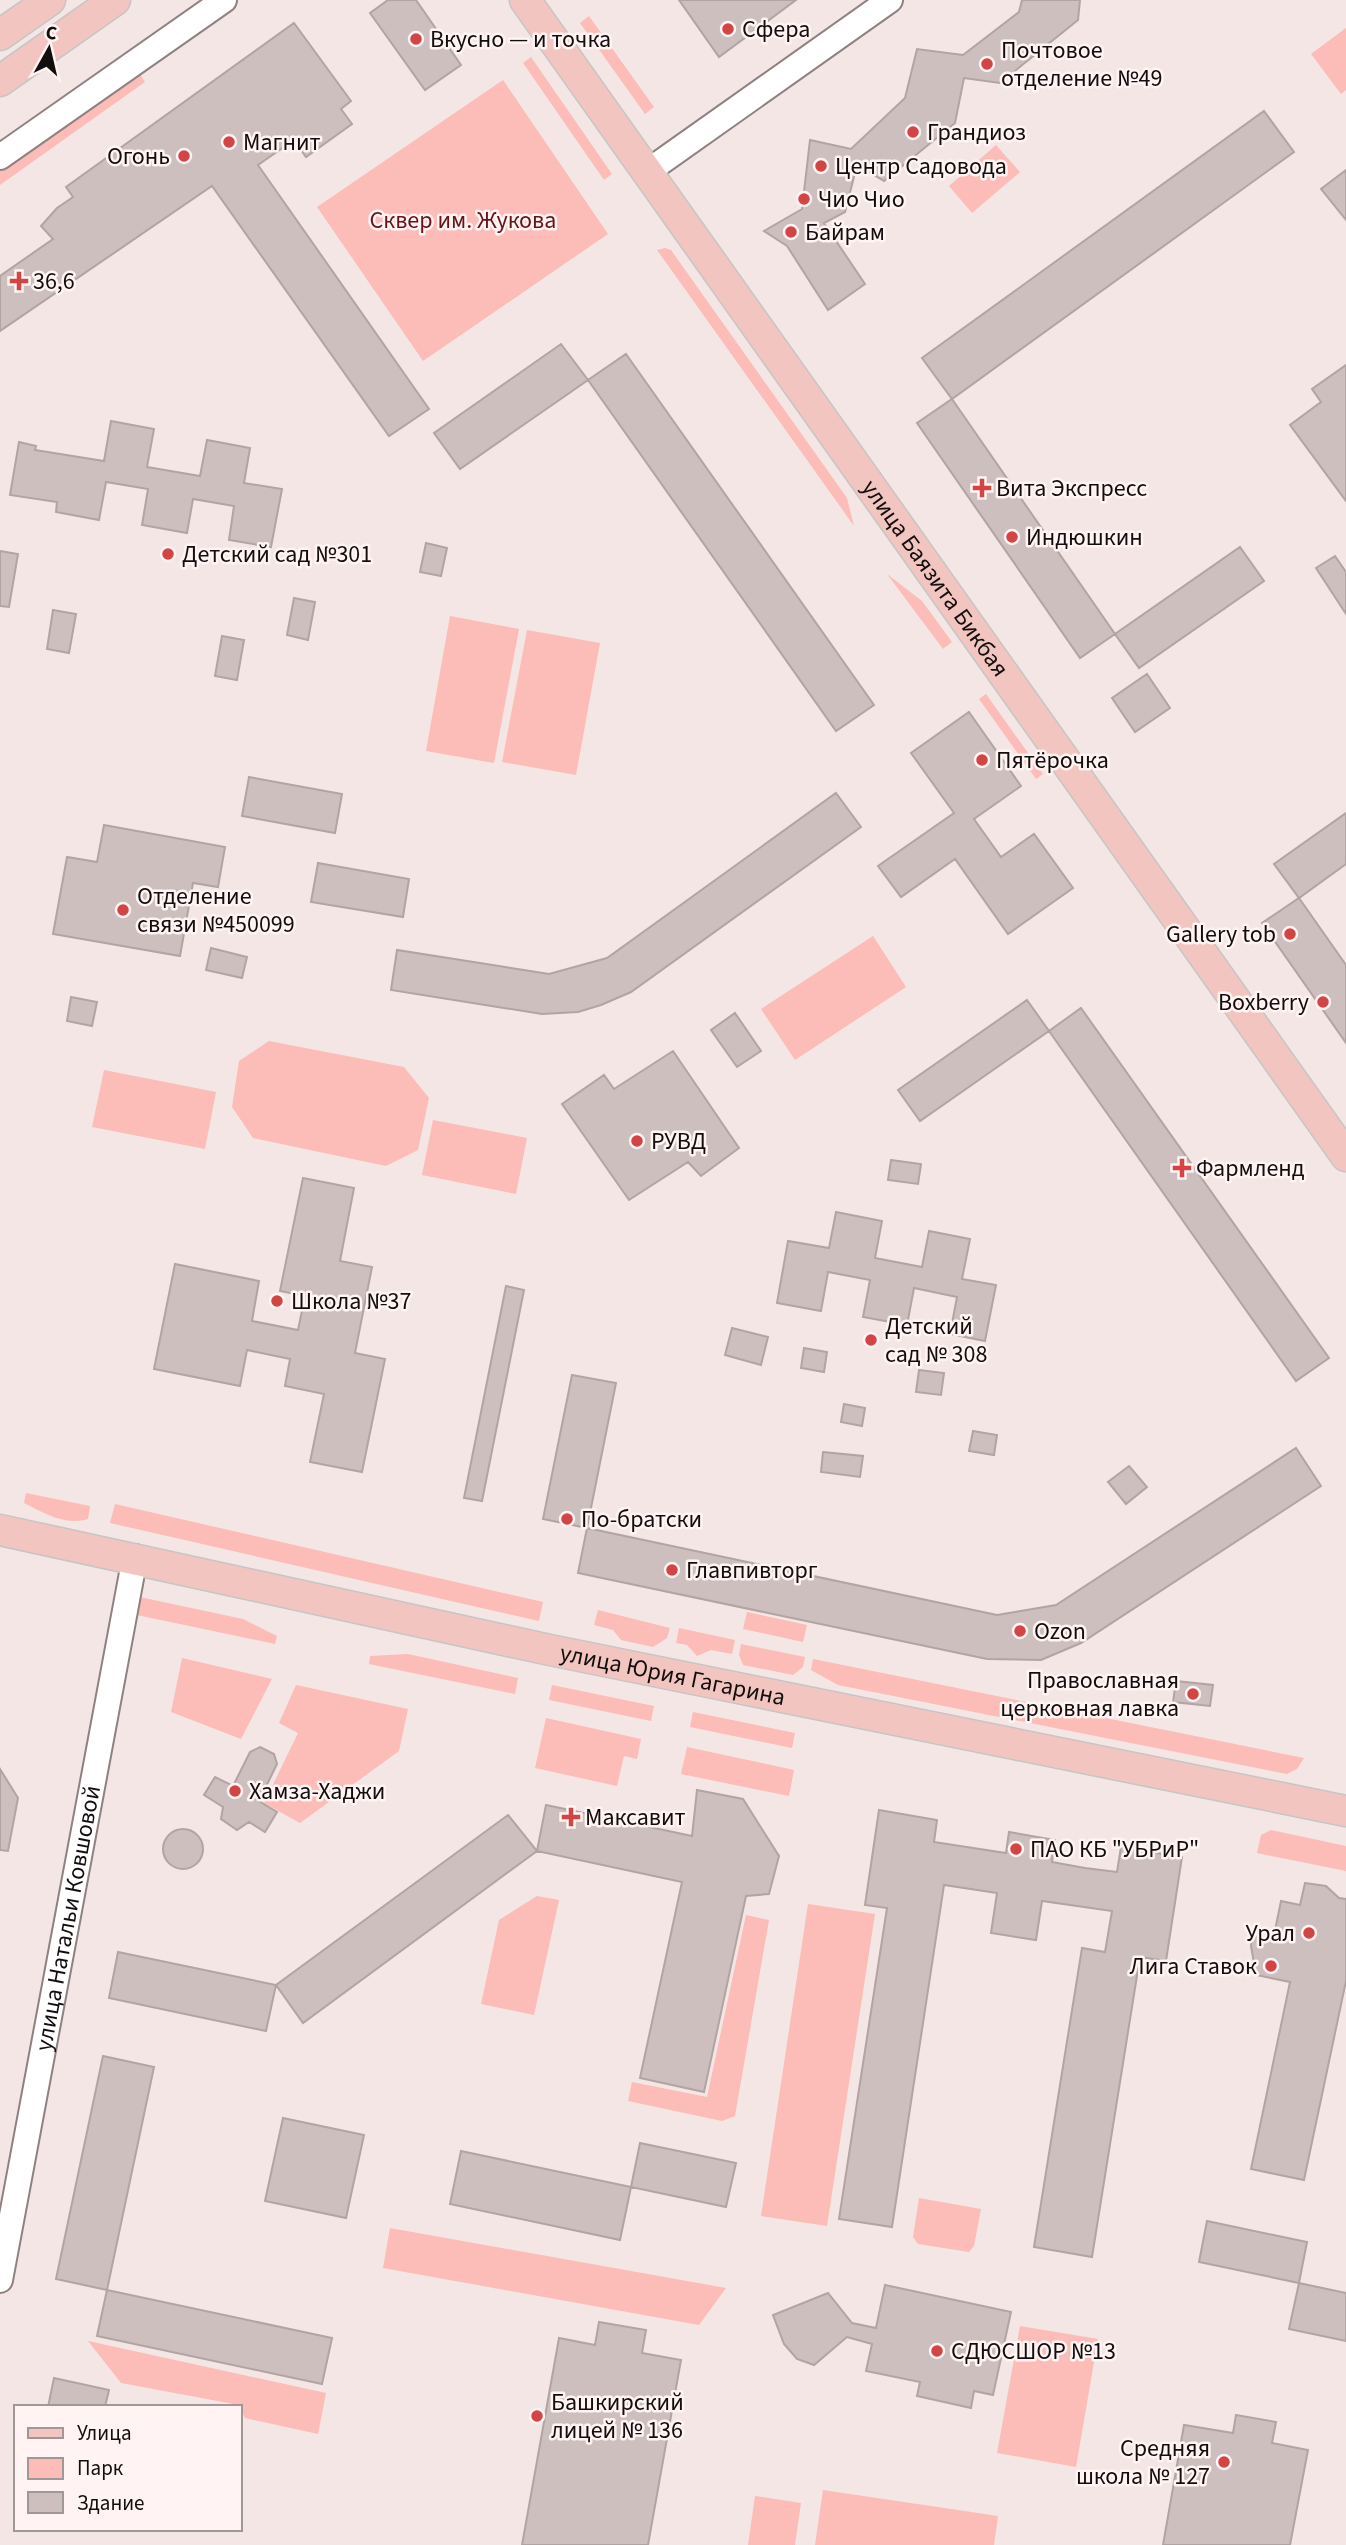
<svg xmlns="http://www.w3.org/2000/svg" width="1346" height="2545" viewBox="0 0 1346 2545" font-family="'Source Sans 3',sans-serif">
  <style>
    .green { fill: #fcbcb7 }
    .building { fill: #ccbfbd; stroke: #b1a4a3; stroke-width: 2 }
    .lines { fill: none; stroke-linecap: round; stroke-linejoin: round }
    .minor-casing { stroke: #8e8180; stroke-width: 28 }
    .major-casing { stroke: #c6c5c5; stroke-width: 33 }
    .minor { stroke: #fff; stroke-width: 24 }
    .major { stroke: #f3c5c1; stroke-width: 30 }
    .poi-dot { fill: #d34444; stroke: #fff4f3; stroke-width: 2.5 }
    .labels { text-anchor: middle; stroke-width: 5; stroke-linejoin: round; paint-order: stroke }
    .poi-label { font-size: 24px; fill: #120e0d; stroke: #fff4f3; text-anchor: start }
    .park-label { font-size: 24px; fill: #691316; stroke: #fff4f3 }
    .street-label { font-size: 24px; fill: #120e0d; stroke: #fff4f3 }
  </style>
  <rect width="100%" height="100%" fill="#f4e6e4"/>
  <!-- green -->
  <path class="green" d="M589 16 654 107 645 114 580 23Z
    M1346 28V90L1341 94 1311 54Z
    M531 57 612 174 604 180 523 63Z
    M137 70 145 82 0 185V168Z
    M503 80 608 234 423 361 317 207Z
    M996 145 1020 172 972 213 949 186Z
    M665 248 671 250 847 498 854 526 657 250Z
    M887 574 922 601 952 642 943 649Z
    M450 616 519 629 494 763 426 751Z
    M527 630 600 643 576 775 502 762Z
    M986 694 1043 774 1036 779 979 699Z
    M873 936 906 987 795 1060 761 1009Z
    M269 1041 404 1067 429 1098 418 1150 386 1166 253 1138 232 1107 239 1061Z
    M104 1070 216 1092 205 1149 92 1127Z
    M433 1120 527 1138 516 1194 422 1175Z
    M26 1493 90 1506 88 1519C65 1526 44 1513 24 1503Z
    M115 1504 543 1602 539 1621 110 1523Z
    M135 1596 243 1619 277 1636 275 1644 132 1614Z
    M598 1610 670 1628 667 1638 653 1647 621 1640 613 1630 594 1625Z
    M747 1612 807 1625 803 1642 743 1629Z
    M679 1628 735 1640 732 1654 711 1650 697 1656 687 1645 676 1643Z
    M741 1644 805 1657 803 1667 793 1675 743 1665 739 1655Z
    M408 1654 518 1678 515 1694 369 1664 370 1656Z
    M182 1658 272 1679 241 1739 171 1712Z
    M813 1659 1304 1758 1297 1769 1287 1774 838 1685 811 1670Z
    M296 1685 408 1709 399 1751 300 1823 264 1803 298 1733 279 1723Z
    M552 1685 654 1706 651 1721 549 1700Z
    M693 1712 795 1733 792 1748 690 1727Z
    M546 1718 641 1739 637 1759 624 1756 617 1786 535 1768Z
    M687 1747 794 1770 789 1796 681 1774Z
    M1271 1830 1346 1846V1871L1257 1853 1261 1835Z
    M537 1896 559 1900 534 2015 481 2004 499 1920Z
    M808 1904 875 1914 827 2226 761 2216Z
    M746 1915 769 1920 735 2116 722 2121 628 2101 632 2082 707 2097Z
    M919 2198 981 2209 974 2246 969 2252 918 2244 913 2237Z
    M390 2228 726 2288 699 2325 383 2268Z
    M1020 2326 1098 2339 1076 2467 997 2453Z
    M88 2341 326 2393 318 2434 245 2418 239 2405 121 2383Z
    M823 2490 998 2516 994 2545H815Z
    M755 2496 801 2503 795 2545H748Z"/>
  <!-- building -->
  <path class="building" d="M388 0H416L461 65 425 90 370 13Z
    M679 0H796L719 57Z
    M1022 0H1080L1078 20 1000 83 964 78 955 123 884 181 857 165 845 212 824 223 865 284 828 310 787 246 764 231 802 209 810 140 851 149 905 98 917 49 963 55 1019 12Z
    M294 23 351 101 341 109 352 124 306 157 294 140 258 165 429 409 389 436 212 186 0 331V276L53 239 41 226 57 208 73 197 66 187Z
    M1264 111 1294 152 952 399 922 358Z
    M1346 170V220L1321 189Z
    M561 344 588 380 460 469 434 433Z
    M626 354 874 705 836 731 588 380Z
    M1346 365V501L1290 425 1321 402 1312 389Z
    M952 399 1115 634 1080 658 917 423Z
    M111 421 154 429 147 467 200 476 207 440 250 448 244 483 282 489 271 547 229 540 234 506 193 499 187 533 142 525 148 489 106 482 99 520 56 512 57 502 10 495 19 442 36 446 35 450 104 461Z
    M426 543 447 548 441 576 420 572Z
    M1240 547 1264 581 1139 668 1115 634Z
    M0 551 18 554 9 607 0 606Z
    M1335 556 1346 572V614L1316 568Z
    M294 598 315 602 308 640 287 635Z
    M53 610 76 614 69 653 47 649Z
    M222 636 244 640 237 680 215 676Z
    M1147 674 1170 708 1135 732 1112 698Z
    M969 712 1021 786 974 819 1001 857 1034 834 1073 888 1008 934 955 859 901 897 878 866 954 813 911 753Z
    M249 777 342 794 335 833 242 816Z
    M836 793 861 827 631 992 601 1005 578 1012 542 1014 391 990 397 950 549 974 607 958Z
    M1346 813V864L1299 898 1274 864Z
    M104 825 225 847 218 887 193 883 180 956 53 934 67 857 97 862Z
    M318 863 409 879 403 917 311 902Z
    M1299 898 1346 965V1043L1262 923Z
    M211 948 247 957 242 978 206 970Z
    M71 997 97 1002 92 1026 67 1021Z
    M1027 1000 1049 1031 920 1121 898 1090Z
    M1081 1008 1329 1358 1296 1381 1049 1031Z
    M735 1013 761 1051 737 1067 711 1030Z
    M673 1051 739 1148 701 1176 688 1162 629 1200 562 1104 604 1075 614 1089Z
    M891 1160 921 1164 918 1184 888 1180Z
    M303 1178 354 1188 340 1261 372 1267 355 1353 385 1359 362 1472 310 1462 324 1394 285 1386 290 1359 247 1350 240 1386 154 1369 175 1264 259 1281 252 1321 298 1330 305 1296 280 1291Z
    M836 1212 882 1221 875 1258 922 1267 929 1231 970 1239 962 1279 996 1285 985 1341 950 1334 957 1297 914 1288 907 1325 863 1317 870 1280 828 1272 821 1311 777 1303 788 1241 829 1248Z
    M506 1286 524 1290 482 1501 464 1498Z
    M732 1328 768 1337 761 1365 725 1355Z
    M804 1348 827 1352 824 1372 801 1368Z
    M919 1370 944 1373 941 1395 916 1392Z
    M572 1375 616 1383 587 1528 543 1519Z
    M844 1404 865 1408 862 1426 841 1422Z
    M973 1431 997 1435 994 1455 969 1451Z
    M1296 1448 1321 1486 1081 1643 1041 1660 987 1659 578 1573 587 1528 997 1615 1056 1605Z
    M823 1452 863 1456 860 1477 821 1472Z
    M1129 1466 1147 1487 1126 1504 1108 1482Z
    M1176 1681 1213 1685 1210 1706 1173 1702Z
    M260 1747 274 1754 277 1764 259 1801 277 1812 265 1832 249 1822 237 1830 221 1819 223 1807 204 1795 215 1777 233 1786 250 1752Z
    M0 1769 18 1798 8 1851 0 1850Z
    M697 1790 743 1799 779 1856 769 1894 746 1896 704 2092 640 2078 682 1882 537 1851 546 1805 692 1836Z
    M879 1810 937 1820 934 1842 1006 1853 1009 1832 1055 1840 1052 1862 1085 1868 1117 1872 1121 1847 1182 1857 1166 1961 1140 1957 1092 2257 1034 2247 1082 1948 1105 1952 1112 1911 1042 1901 1036 1940 991 1933 997 1893 944 1885 892 2227 839 2219 887 1908 865 1905Z
    M508 1815 537 1851 303 2023 276 1985Z
    M163 1849a20 20 0 1 1 40 0a20 20 0 1 1-40 0Z
    M1305 1883 1326 1886 1339 1898 1346 1899V1981L1304 2180 1251 2169 1290 1982 1256 1975 1251 1946 1252 1936 1273 1940 1281 1901 1300 1905Z
    M118 1952 276 1985 266 2031 109 1998Z
    M103 2056 154 2067 107 2290 56 2279Z
    M283 2118 364 2135 346 2218 265 2201Z
    M640 2143 736 2163 726 2207 631 2187Z
    M461 2151 631 2187 620 2240 450 2204Z
    M1207 2221 1307 2242 1299 2283 1199 2262Z
    M1299 2283 1346 2293V2341L1289 2329Z
    M885 2285 1011 2312 993 2395 974 2391 971 2408 917 2396 920 2382 866 2371 872 2344 847 2337 814 2365 797 2359 784 2344 773 2315 828 2293 852 2323 876 2328Z
    M107 2290 332 2338 322 2384 97 2336Z
    M599 2322 646 2330 642 2353 681 2360 648 2545H522L559 2338 595 2345Z
    M54 2378 109 2390 105 2407H48Z
    M1236 2415 1276 2422 1272 2443 1308 2450 1290 2545H1163L1184 2425 1233 2433Z"/>
  <g class="lines">
    <defs>
      <g id="minor">
        <path d="M0 157 224 0"/>
        <path d="M647 172 890 0"/>
        <path id="s1" d="M0 2280 135 1557"/>
      </g>
      <g id="major">
        <path id="s2" d="M525 0 1346 1156"/>
        <path d="M0 35 50 0"/>
        <path d="M0 81 115 0"/>
        <path id="s3" d="M0 1530 550 1650 1346 1811"/>
      </g>
    </defs>
    <!-- minor casing -->
    <use href="#minor" class="minor-casing"/>
    <!-- major casing -->
    <use href="#major" class="major-casing"/>
    <!-- minor -->
    <use href="#minor" class="minor"/>
    <!-- major -->
    <use href="#major" class="major"/>
  </g>
  <!-- markers -->
  <g class="poi-dot">
    <circle cx="728" cy="29" r="7"/>
    <circle cx="416" cy="39" r="7"/>
    <circle cx="987" cy="64" r="7"/>
    <circle cx="913" cy="132" r="7"/>
    <circle cx="229" cy="142" r="7"/>
    <circle cx="184" cy="156" r="7"/>
    <circle cx="821" cy="166" r="7"/>
    <circle cx="804" cy="199" r="7"/>
    <circle cx="791" cy="232" r="7"/>
    <path d="M15.5 270.5h7v7h7v7h-7v7h-7v-7h-7v-7h7z"/>
    <path d="M978.5 477.5h7v7h7v7h-7v7h-7v-7h-7v-7h7z"/>
    <circle cx="1012" cy="537" r="7"/>
    <circle cx="168" cy="554" r="7"/>
    <circle cx="982" cy="760" r="7"/>
    <circle cx="123" cy="910" r="7"/>
    <circle cx="1290" cy="934" r="7"/>
    <circle cx="1323" cy="1002" r="7"/>
    <circle cx="637" cy="1141" r="7"/>
    <path d="M1178.5 1157.5h7v7h7v7h-7v7h-7v-7h-7v-7h7z"/>
    <circle cx="277" cy="1301" r="7"/>
    <circle cx="871" cy="1340" r="7"/>
    <circle cx="567" cy="1519" r="7"/>
    <circle cx="672" cy="1570" r="7"/>
    <circle cx="1020" cy="1631" r="7"/>
    <circle cx="1193" cy="1694" r="7"/>
    <circle cx="235" cy="1791" r="7"/>
    <path d="M567.5 1806.5h7v7h7v7h-7v7h-7v-7h-7v-7h7z"/>
    <circle cx="1016" cy="1849" r="7"/>
    <circle cx="1309" cy="1933" r="7"/>
    <circle cx="1271" cy="1966" r="7"/>
    <circle cx="937" cy="2351" r="7"/>
    <circle cx="537" cy="2416" r="7"/>
    <circle cx="1224" cy="2462" r="7"/>
  </g>
  <g class="labels">
    <!-- poi labels -->
    <g class="poi-label">
      <text x="742" y="37">Сфера</text>
      <text x="430" y="47">Вкусно — и точка</text>
      <text x="1001" y="58">Почтовое<tspan x="1001" dy="28">отделение №49</tspan></text>
      <text x="927" y="140">Грандиоз</text>
      <text x="243" y="150">Магнит</text>
      <text x="170" y="164" text-anchor="end">Огонь</text>
      <text x="835" y="174">Центр Садовода</text>
      <text x="818" y="207">Чио Чио</text>
      <text x="805" y="240">Байрам</text>
      <text x="33" y="289">36,6</text>
      <text x="996" y="496">Вита Экспресс</text>
      <text x="1026" y="545">Индюшкин</text>
      <text x="182" y="562">Детский сад №301</text>
      <text x="996" y="768">Пятёрочка</text>
      <text x="137" y="904">Отделение<tspan x="137" dy="28">связи №450099</tspan></text>
      <text x="1276" y="942" text-anchor="end">Gallery tob</text>
      <text x="1309" y="1010" text-anchor="end">Boxberry</text>
      <text x="651" y="1149">РУВД</text>
      <text x="1196" y="1176">Фармленд</text>
      <text x="291" y="1309">Школа №37</text>
      <text x="885" y="1334">Детский<tspan x="885" dy="28">сад № 308</tspan></text>
      <text x="581" y="1527">По-братски</text>
      <text x="686" y="1578">Главпивторг</text>
      <text x="1034" y="1639">Ozon</text>
      <text x="1179" y="1688" text-anchor="end">Православная<tspan x="1179" dy="28">церковная лавка</tspan></text>
      <text x="249" y="1799">Хамза-Хаджи</text>
      <text x="585" y="1825">Максавит</text>
      <text x="1030" y="1857">ПАО КБ "УБРиР"</text>
      <text x="1295" y="1941" text-anchor="end">Урал</text>
      <text x="1257" y="1974" text-anchor="end">Лига Ставок</text>
      <text x="951" y="2359">СДЮСШОР №13</text>
      <text x="551" y="2410">Башкирский<tspan x="551" dy="28">лицей № 136</tspan></text>
      <text x="1210" y="2456" text-anchor="end">Средняя<tspan x="1210" dy="28">школа № 127</tspan></text>
    </g>
    <!-- park labels -->
    <g class="park-label">
      <text x="463" y="228">Сквер им. Жукова</text>
    </g>
    <!-- street labels -->
    <g class="street-label">
      <text dy="8" stroke="none"><textPath href="#s2" startOffset="709">улица Баязита Бикбая</textPath></text>
      <text dy="8" stroke="none"><textPath href="#s3" startOffset="688">улица Юрия Гагарина</textPath></text>
      <text dy="8" stroke="none"><textPath href="#s1" startOffset="368">улица Натальи Ковшовой</textPath></text>
    </g>
  </g>
  <!-- legend -->
  <rect x="14" y="2405" width="228" height="126" fill="#fff4f3" stroke="#a09897" stroke-width="2"/>
  <rect x="28" y="2428" width="35" height="10" fill="#f3c5c1" stroke="#a09897" stroke-width="2"/>
  <text x="77" y="2440" font-size="21" fill="#120e0d">Улица</text>
  <rect x="28" y="2458" width="35" height="21" fill="#fcbcb7" stroke="#a09897" stroke-width="2"/>
  <text x="77" y="2475" font-size="21" fill="#120e0d">Парк</text>
  <rect x="28" y="2492" width="35" height="21" fill="#ccbfbd" stroke="#a09897" stroke-width="2"/>
  <text x="77" y="2510" font-size="21" fill="#120e0d">Здание</text>
  <!-- north arrow -->
  <g transform="translate(49 49) rotate(8)" stroke="#fff4f3" stroke-width="5" paint-order="stroke">
  <path d="M0-5L12 26L0 18L-12 26Z" fill="#120e0d"/>
  <text y="-10" font-size="19" font-weight="bold" text-anchor="middle" fill="#120e0d">С</text>
  </g>
</svg>
